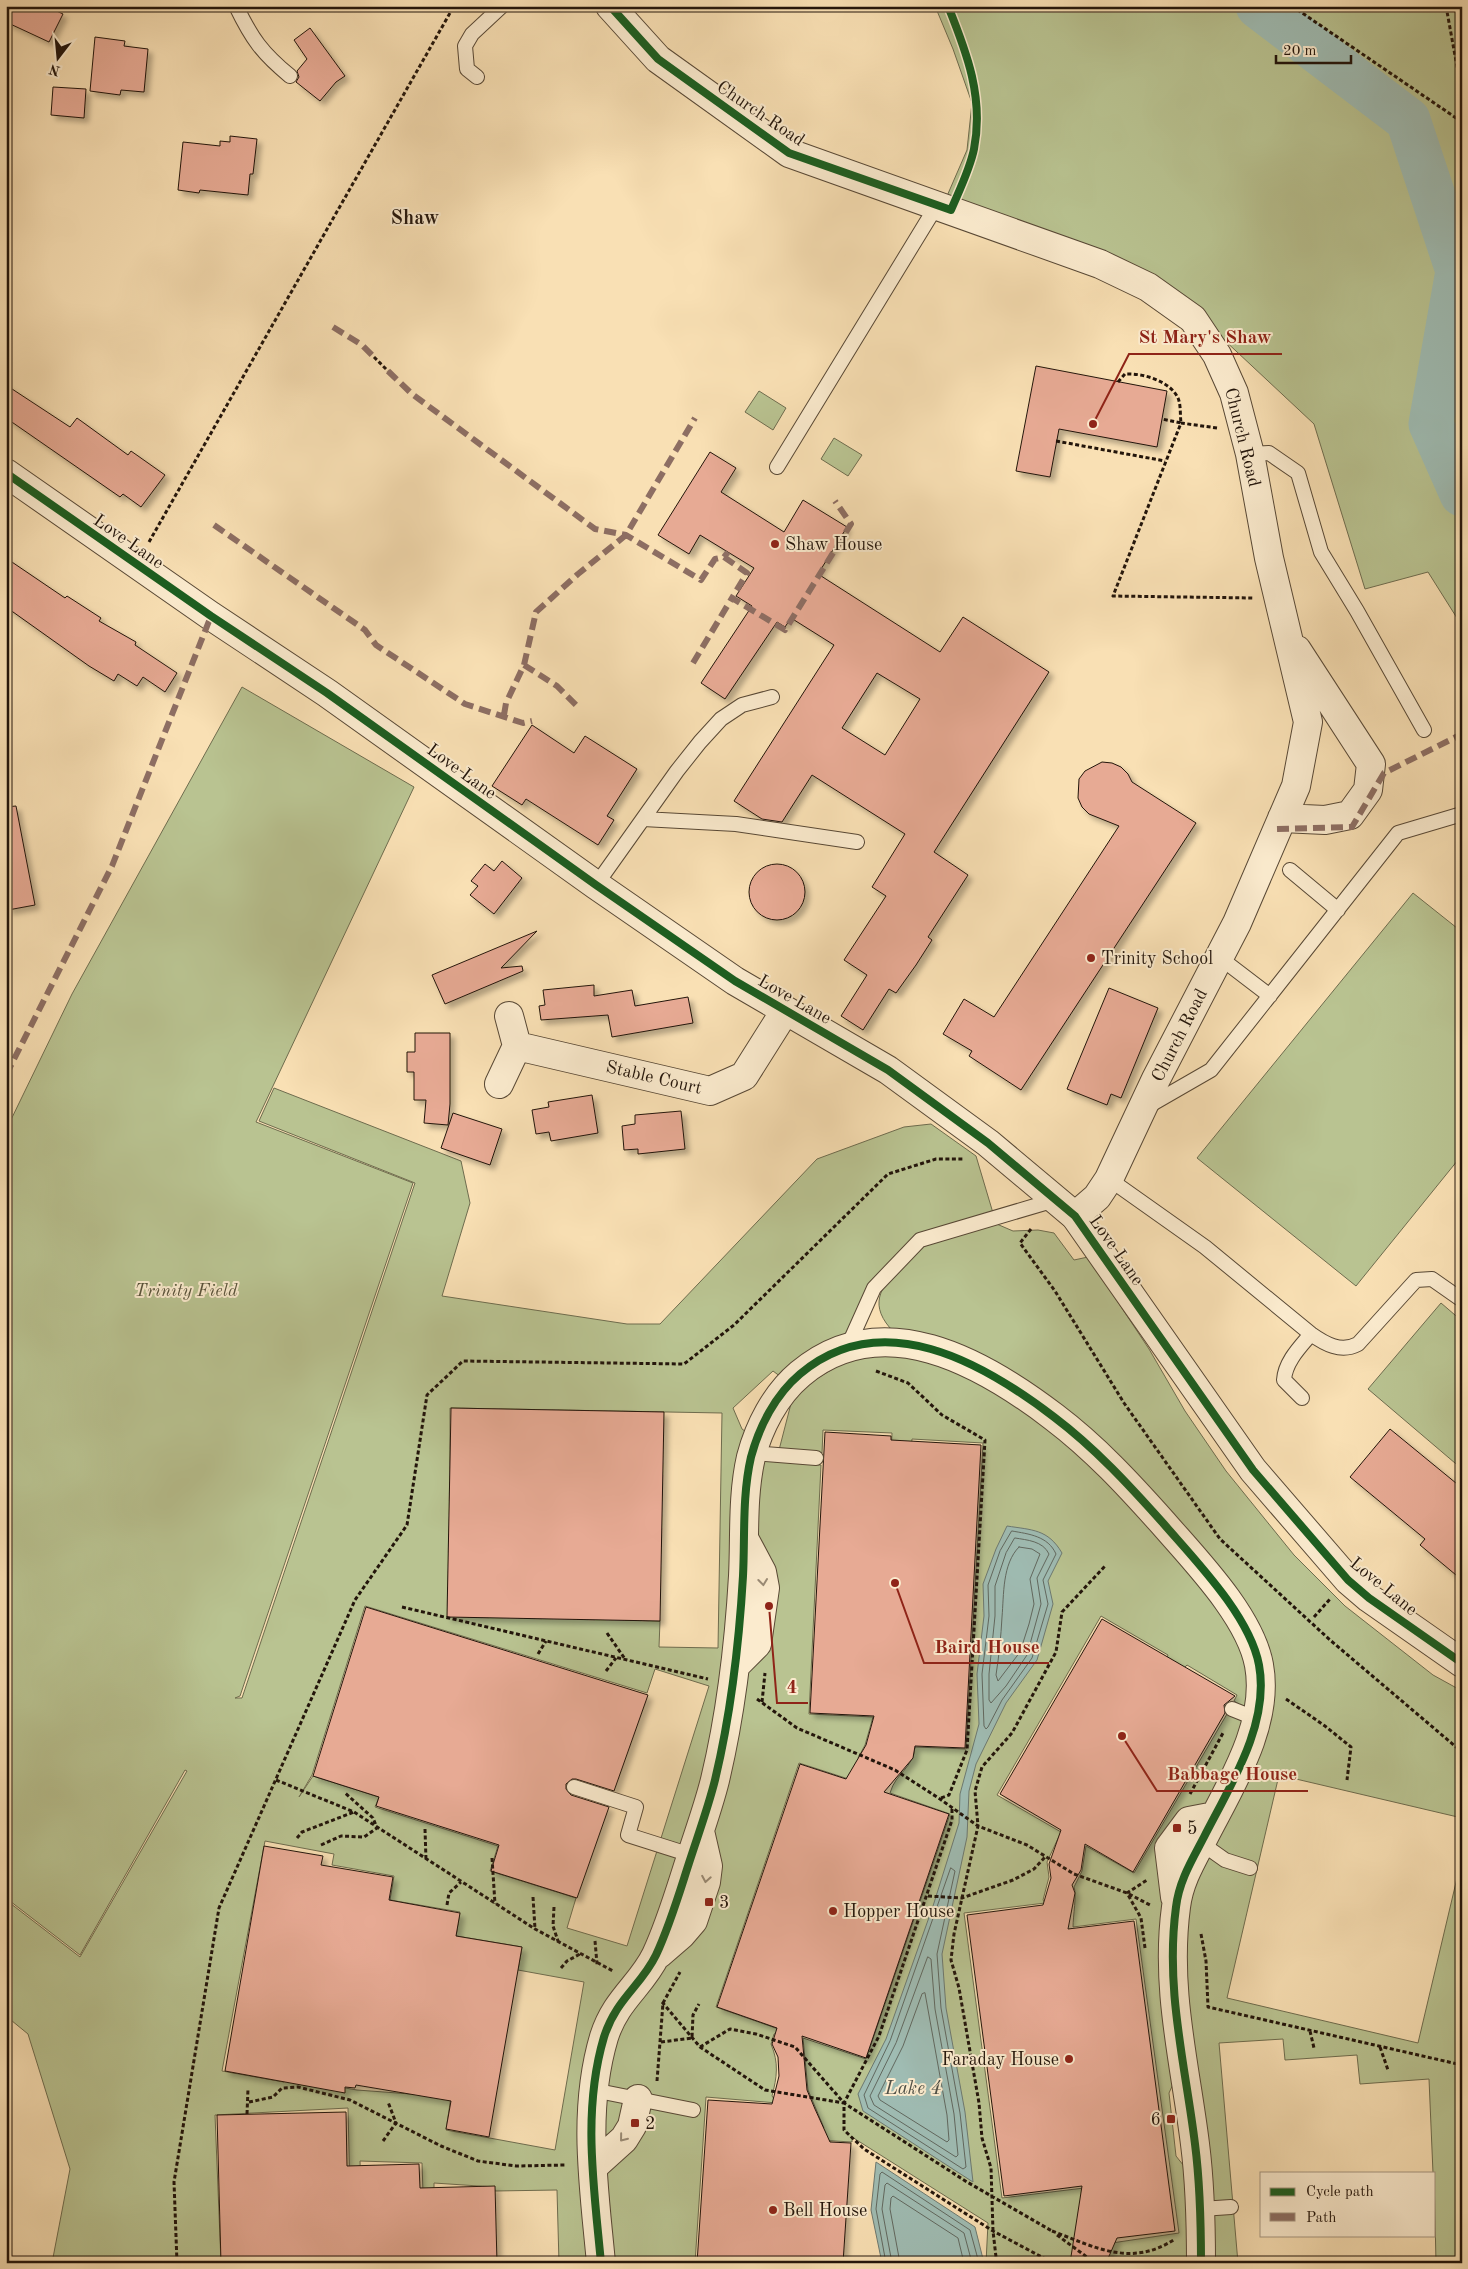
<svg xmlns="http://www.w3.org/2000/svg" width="1468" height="2269" viewBox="0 0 1468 2269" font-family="'Old Standard TT',serif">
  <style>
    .green { fill: #b9c391; stroke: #6e6c4e; fill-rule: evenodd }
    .water { fill: #9fbcb3; stroke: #6d7970 }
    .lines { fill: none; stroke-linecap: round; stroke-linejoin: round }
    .shore { stroke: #61685f; stroke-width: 1 }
    .river { stroke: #9fbcb3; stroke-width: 45 }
    .building { fill: #e7aa94; stroke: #23150b; fill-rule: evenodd; filter: url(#shadow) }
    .service-casing { stroke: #584835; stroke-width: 16 }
    .minor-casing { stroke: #584835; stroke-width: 30 }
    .tertiary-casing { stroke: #584835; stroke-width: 30 }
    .path { stroke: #23150b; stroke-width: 3; stroke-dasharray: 4 2.5; stroke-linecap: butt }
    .service { stroke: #fbebce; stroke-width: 14 }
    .minor { stroke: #fbebce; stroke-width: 28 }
    .tertiary { stroke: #fbebce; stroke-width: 28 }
    .quiet { stroke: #8d6e63; stroke-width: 6; stroke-dasharray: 12 6; stroke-linecap: butt }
    .cycleway-casing { stroke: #fbebce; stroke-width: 11 }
    .cycleway { stroke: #1b5e20; stroke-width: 8 }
    .oneway { stroke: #9a8b76 }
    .poi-dot { fill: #8f2418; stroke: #fbebce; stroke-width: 2 }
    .labels { text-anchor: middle; stroke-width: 4; stroke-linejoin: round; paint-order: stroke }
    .street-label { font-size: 18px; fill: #23150b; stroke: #fbebce }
    .poi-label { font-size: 18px; fill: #23150b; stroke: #fbebce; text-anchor: start }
    .park-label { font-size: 18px; font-style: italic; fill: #58523a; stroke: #fbebce }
    .water-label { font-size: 19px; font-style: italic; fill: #4e4f46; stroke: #fbebce }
    .quarter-label { font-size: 20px; font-weight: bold; fill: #23150b; stroke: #fbebce }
    .leader { fill: none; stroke: #8f2418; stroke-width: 2 }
    .callout-dot { fill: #8f2418; stroke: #fbebce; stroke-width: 2 }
    .callout-label { font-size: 19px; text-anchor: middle; font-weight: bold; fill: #8f2418; stroke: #fbebce; stroke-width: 4; stroke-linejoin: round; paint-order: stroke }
  </style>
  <defs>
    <filter id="shadow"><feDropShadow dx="4.5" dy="4.5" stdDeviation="2.5" flood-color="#0004"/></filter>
  </defs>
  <rect width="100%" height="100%" fill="#f9e0b4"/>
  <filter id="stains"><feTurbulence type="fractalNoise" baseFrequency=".004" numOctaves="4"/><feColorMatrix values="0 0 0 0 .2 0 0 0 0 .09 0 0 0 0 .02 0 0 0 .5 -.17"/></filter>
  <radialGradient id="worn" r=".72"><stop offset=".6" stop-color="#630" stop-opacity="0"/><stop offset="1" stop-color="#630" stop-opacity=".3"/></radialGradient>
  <!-- green -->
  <path class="green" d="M935 6H1462V626L1428 572 1365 589 1314 424 1159 279 947 196 967 150 972 103 953 49Z
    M759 391 786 408 773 430 745 412Z
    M834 438 862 455 848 476 821 459Z
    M242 687 414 787 256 1122 413 1183 240 1696 235 1698H242L415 1183 259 1121 274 1088 461 1161 470 1203 442 1296 627 1324H660L817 1159 904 1127 931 1124 976 1156 993 1213 917 1238 844 1342 785 1380 773 1371 733 1408 742 1429 756 1439 744 1505 699 1830 603 2036 600 2263H559L557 2190 495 2191 494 2187 434 2183V2192L423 2193 422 2163 360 2161 361 2194H350L348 2108 215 2115 221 2263H52L70 2169 28 2034 6 2016V1900L80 1957 187 1771 185 1770 80 1955 6 1898V1130L72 994ZM450 1408 722 1413 718 1648 659 1647 660 1621 450 1615ZM365 1606 647 1693 655 1669 709 1686 627 1946 567 1928 576 1898 490 1871 498 1846 375 1807 379 1797 313 1776 299 1797 312 1775ZM265 1841 334 1854 332 1865 394 1876 390 1900 460 1912 456 1936 522 1947 518 1970 584 1982 555 2150 446 2130 451 2097 357 2090 285 2078 284 2082 222 2071Z
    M1413 893 1462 932V1155L1356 1286 1197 1158Z
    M992 1222 1013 1231 1038 1230 1054 1233 1074 1260 1088 1257 1149 1349 1185 1411 1226 1471 1294 1555 1345 1606 1433 1675 1462 1691V1818L1279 1775 1227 1998 1418 2043 1462 1857V2263H1436L1434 2173H1433L1429 2079 1360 2084 1357 2055 1285 2060 1283 2039 1219 2043 1238 2263H1203L1175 1940 1262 1669 1109 1458 890 1328C867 1301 884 1284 904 1262 909 1256 915 1246 922 1243 941 1234 972 1228 992 1222Z
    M1441 1303 1462 1321V1469L1368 1389Z
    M868 1348 949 1361 1103 1464 1255 1653 1246 1706 1243 1707 1234 1701 1237 1695 1187 1665 1184 1668 1167 1658 1168 1655 1101 1616 997 1795 1061 1832 1047 1862 1049 1877 1043 1900 1045 1903 964 1913 1002 2198 1084 2188 1078 2263H986L988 2223 852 2137V2142L799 2139 803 2129 824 2128 808 2090 803 2038 866 2059 950 1814 890 1793C896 1772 913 1769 915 1747L966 1749 983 1443 912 1439 909 1477H890L892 1433 823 1430 822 1453 779 1450 794 1392Z
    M753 1460 821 1465 809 1714 873 1717 865 1745 858 1758 863 1762 864 1784 799 1763 716 2007 787 2032 774 2034 771 2044C779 2063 777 2077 772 2096L777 2103 706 2097 695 2263H603L593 2094 702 1831 755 1553Z
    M1227 1714 1253 1726 1234 1779 1189 1820 1182 2064 1169 2093 1176 2156 1195 2180 1197 2263H1098L1105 2244 1179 2233 1136 1919 1073 1927C1073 1916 1077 1894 1074 1887L1082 1871 1086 1846 1134 1873Z"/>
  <!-- water -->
  <path class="water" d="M1007 1526C1032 1530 1048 1529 1062 1553L1048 1581 1053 1604 1037 1660 1006 1703 976 1764 969 1791 967 1837 942 1954 946 2008 965 2112 973 2182 863 2111 858 2094 886 2039 933 1906 959 1823 960 1794 979 1724 977 1674 984 1616 983 1584 996 1549Z
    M876 2162 975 2227 984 2263H882L871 2210Z"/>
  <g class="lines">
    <!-- shore -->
    <path class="shore" d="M1012 1531C1029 1534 1048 1536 1056 1554L1043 1580 1048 1604 1032 1658 1002 1700 988 1727 986 1729 984 1726 982 1674 989 1616 988 1585 1000 1551Z
      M1015 1538C1027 1540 1043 1541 1049 1554L1037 1578 1041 1604 1027 1655 1006 1686 991 1703 989 1700V1674L995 1616V1586L1006 1553Z
      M1019 1547 1032 1549 1040 1554 1030 1579 1034 1604 1029 1624 1020 1652 998 1681 996 1675C999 1656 1001 1636 1002 1617 1004 1595 1002 1564 1019 1547Z
      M951 1868 955 1871 937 1954 941 2008 960 2113 966 2167 963 2169 868 2108 864 2095 890 2041Z
      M928 1957 931 1959 935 2009 954 2114 958 2155 956 2157 874 2105 870 2096 896 2043Z
      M925 1993 947 2115 949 2140 947 2142 880 2100 878 2096 903 2046 922 1994Z
      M886 2263 876 2209 880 2174 882 2172 970 2230 979 2263
      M892 2263 882 2209 885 2185 887 2183 964 2233 972 2263
      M900 2263 890 2209 891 2198 893 2196 958 2238 964 2263"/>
    <!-- river -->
    <path class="river" d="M1258 6 1408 120 1458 271 1431 424 1462 494"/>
  </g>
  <!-- building -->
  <path class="building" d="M6 6H46L63 14 49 42 6 22Z
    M310 28 345 76 336 82 320 101 296 82 299 77 297 71 307 59 294 40Z
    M95 37 125 41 124 46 148 49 144 92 121 90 120 95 90 91Z
    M53 87 86 89 84 118 51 115Z
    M230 136 257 139 253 174H250L248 195 200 190 199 193 178 190 183 142 220 146V141L230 142Z
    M1036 366 1167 391 1157 447 1059 429 1050 477 1016 471Z
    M6 385 70 427 77 418 128 455 131 451 165 475 141 507 123 494 120 497 6 418Z
    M710 452 736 468 721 492 784 532 803 500 847 527 818 574 940 652 963 617 1049 672 934 852 968 875 928 937 932 940 916 965 896 993 889 989 863 1030 841 1016 867 975 844 960 886 896 872 887 905 834 812 775 782 822 762 819 734 801 834 645 791 618 785 627 777 622 725 699 701 683 752 606 736 596 754 568 700 535 689 554 658 535ZM877 673 920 699 885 755 842 728Z
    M6 558 65 598 67 596 101 618 99 621 136 642 135 645 177 673 165 692 143 677 137 686 118 674 114 681 89 666 6 607Z
    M532 725 574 753 585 736 637 769 607 816 614 820 598 845 526 799 522 805 492 786Z
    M1102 762 1112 763 1121 767 1128 774 1132 782 1196 823 1021 1090 969 1056 972 1051 943 1034 964 999 994 1017 1119 826 1089 814 1082 807 1078 798 1079 779 1085 771Z
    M16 806 35 905 8 910 6 898V807Z
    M502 861 522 878 494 914 470 895 478 886 471 881 485 864 494 871Z
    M749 892a28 28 0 1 1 56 0a28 28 0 1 1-56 0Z
    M537 931 501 968 522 966 523 971 445 1004 432 975Z
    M594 985V996L632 990 635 1006 688 997 693 1023 612 1037 608 1015 541 1020 539 1006 545 1005 543 990Z
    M1109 988 1158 1008 1121 1098 1111 1094 1107 1105 1067 1089Z
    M415 1033H450V1104L448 1125 424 1123 426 1100H414V1072H407V1052H415Z
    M592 1095 598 1133 551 1141 549 1132 536 1134 532 1110 549 1107 548 1102Z
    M681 1111 685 1149 638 1154V1149L624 1150 622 1126 635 1124V1115Z
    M453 1113 502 1129 490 1165 441 1148Z
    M451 1408 664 1412 660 1621 447 1617Z
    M1390 1429 1462 1488V1580L1420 1545 1425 1539 1350 1477Z
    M825 1432 891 1436V1440L981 1445 965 1748 915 1746 913 1758 884 1792 949 1814 866 2058 802 2036 807 2090 815 2109 830 2142 851 2143 843 2263H697L708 2100 772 2104 779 2076 778 2057 772 2044 777 2028 717 2007 800 1764 846 1779 866 1745 874 1716 810 1713Z
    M366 1607 648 1695 614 1791 576 1779H572L566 1784V1789L571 1795 609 1807 577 1898 491 1871 499 1845 376 1806 379 1797 313 1776Z
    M1102 1619 1235 1696 1224 1705 1225 1713 1133 1872 1085 1844 1081 1870 1072 1885 1075 1893 1068 1929 1134 1921 1175 2231 1117 2238 1106 2263H1070L1082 2186 1004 2196 967 1915 1043 1905 1051 1878 1049 1864 1061 1830 1000 1794Z
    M264 1846 323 1856 321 1865 393 1877 389 1900 460 1913 456 1936 522 1947 489 2137 446 2129 451 2101 356 2085 355 2088 345 2087V2093L225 2071Z
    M346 2112 347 2166 419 2164 420 2188 495 2186 497 2263H221L217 2115Z"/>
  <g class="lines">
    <defs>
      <path id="service" d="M236 6C252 39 262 53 290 76
        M477 77 467 69 465 46 472 34 502 6
        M1250 454 1269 453 1298 473 1321 552 1357 611 1424 730
        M777 467 937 205
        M643 819 736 824 857 842
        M1290 870 1338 910
        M596 885 677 771 700 742 721 719 742 705 772 697
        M1219 957 1270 996
        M1145 1108 1211 1070 1398 833 1462 814
        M1109 1179 1205 1247 1311 1334C1325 1344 1341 1353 1358 1344L1416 1280 1432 1279 1462 1300
        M848 1346 874 1288 920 1240 1055 1200
        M1302 1398 1284 1380C1285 1362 1300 1347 1311 1334
        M752 1453 816 1458
        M1232 1709 1257 1719
        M574 1787 636 1807 628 1835 691 1855
        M1201 1843 1225 1860 1250 1868
        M593 2090 693 2110
        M1201 2209 1231 2207"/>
      <path id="minor" d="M610 6 658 59 789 153 1100 264 1148 287 1193 319 1217 355 1234 393 1250 454 1269 558 1308 722 1296 786 1237 923 1156 1079 1109 1179 1097 1197 1075 1216
        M1282 818 1325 820 1350 815 1368 790 1371 764 1297 650
        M517 1046 710 1091 744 1076 785 1011
        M499 1084 517 1046 509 1016
        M737 1664 757 1644 765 1588 762 1572 746 1542
        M1175 1897 1169 1848 1189 1821 1215 1816
        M659 1954 681 1935 693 1921 706 1882 708 1866 700 1831
        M593 2167 624 2139 632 2126 638 2099
        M601 2263C594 2187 582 2111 604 2037 616 1999 641 1986 656 1955 670 1925 679 1894 689 1863 698 1835 708 1808 715 1780 731 1713 739 1645 743 1576 745 1537 742 1496 751 1457 759 1427 775 1395 800 1374 882 1305 982 1362 1054 1417 1095 1448 1129 1485 1163 1523 1195 1560 1250 1616 1259 1665 1270 1724 1230 1786 1204 1837 1192 1860 1179 1881 1176 1907 1165 1989 1185 2063 1195 2144 1200 2183 1201 2223 1201 2263"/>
      <path id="tertiary" d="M6 473 211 616 327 693 596 885 735 981 888 1070 988 1143 1075 1216 1253 1470 1348 1580 1369 1598 1462 1663"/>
    </defs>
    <!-- service casing -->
    <use href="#service" class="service-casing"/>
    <!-- minor casing -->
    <use href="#minor" class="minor-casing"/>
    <!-- tertiary casing -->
    <use href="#tertiary" class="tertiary-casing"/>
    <!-- path -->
    <path class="path" d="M1292 6 1462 122
      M1446 6 1462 94
      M374 357 388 371
      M1118 382 1125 374C1143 373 1170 381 1178 398 1181 405 1180 415 1181 423L1162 419
      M1217 428 1181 423 1113 596 1253 598
      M1056 441 1165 461
      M149 542 454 6
      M1031 1229 1020 1243 1055 1291 1124 1403 1220 1539 1330 1640 1462 1752
      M876 1371 908 1383 942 1415 985 1440 967 1750 949 1795 941 1798
      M402 1607 708 1679
      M1314 1617 1330 1599
      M607 1633 625 1659
      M538 1654 546 1641
      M606 1671 616 1658
      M757 1699 797 1728 895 1770 940 1799 978 1826 1027 1845 1074 1874 1127 1893 1150 1905
      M1286 1699 1325 1726 1351 1747 1347 1780
      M762 1702 765 1673
      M276 1780 354 1812 535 1929 613 1971
      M1190 1794 1223 1733
      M952 1809V1820L879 2036 844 2103V2130L864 2149 993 2231 1053 2263
      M425 1829 426 1860
      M297 1838 302 1832 354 1812
      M321 1845 341 1836 364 1837 377 1828 373 1818 344 1792
      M492 1858 495 1904
      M928 1896 962 1898 1013 1880 1034 1869 1045 1857
      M533 1897 535 1929
      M447 1905 449 1893 461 1882
      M554 1907 553 1926 558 1941
      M1201 1934 1206 1961 1208 2007 1462 2065
      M595 1941 597 1964
      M1145 1948 1141 1918 1127 1893 1147 1880
      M561 1968 567 1961 580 1954
      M662 2002 700 2047 765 2090 844 2103
      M1310 2031 1314 2048
      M661 2042 692 2038 693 2015 699 2004
      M700 2047 730 2029 756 2034 795 2047 844 2103 967 2182 1052 2231
      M1380 2047 1388 2070
      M657 2081 663 2003 680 1972
      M249 2102 273 2097 282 2088 298 2087 350 2100 441 2146 478 2161 516 2166 566 2165
      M247 2114 248 2089
      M383 2141 396 2123 388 2102
      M1052 2231C1095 2247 1131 2268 1175 2239
      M1057 2235 1095 2263
      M177 2263 174 2182 219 1908 355 1600 407 1525 427 1395 463 1361 684 1364 734 1325 888 1174 936 1159H963
      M994 2263 996 2257 993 2231 991 2168 982 2138 979 2103 959 1988 951 1960 954 1934 978 1826 975 1791 982 1767 1012 1733 1056 1652 1062 1612 1106 1565"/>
    <!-- service -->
    <use href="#service" class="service"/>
    <!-- minor -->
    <use href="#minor" class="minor"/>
    <!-- tertiary -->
    <use href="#tertiary" class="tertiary"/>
    <!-- quiet -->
    <path class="quiet" d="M333 327 362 345 374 357
      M388 371 412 394 595 529 626 535 701 580 715 559 724 557 728 552
      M214 525 365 630 376 645 465 704 523 723 532 721
      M724 557 747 573 732 598 785 630 851 524 835 501
      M693 663 732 598
      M524 665 536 612 578 574 626 535 695 418
      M504 715 506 703 524 665 557 686 576 705
      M1277 829 1352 827 1384 773 1462 734
      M6 1075 112 866 211 616"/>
    <defs>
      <path id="cycleway" d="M610 6 658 59 789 153 951 210C959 191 970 169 974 149 984 98 967 53 948 6
        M6 473 211 616 327 693 596 885 735 981 888 1070 988 1143 1075 1216 1253 1470 1348 1580 1369 1598 1462 1663
        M601 2263C594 2187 582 2111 604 2037 616 1999 641 1986 656 1955 670 1925 679 1894 689 1863 698 1835 708 1808 715 1780 731 1713 739 1645 743 1576 745 1537 742 1496 751 1457 759 1427 775 1395 800 1374 882 1305 982 1362 1054 1417 1095 1448 1129 1485 1163 1523 1195 1560 1250 1616 1259 1665 1270 1724 1230 1786 1204 1837 1192 1860 1179 1881 1176 1907 1165 1989 1185 2063 1195 2144 1200 2183 1201 2223 1201 2263"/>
    </defs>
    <!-- cycleway casing -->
    <use href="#cycleway" class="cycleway-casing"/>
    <!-- cycleway -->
    <use href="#cycleway" class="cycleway"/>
  </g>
  <!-- one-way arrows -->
  <defs><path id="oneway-chevron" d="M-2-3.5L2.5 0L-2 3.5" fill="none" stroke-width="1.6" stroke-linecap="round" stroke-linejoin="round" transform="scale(1.25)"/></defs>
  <g class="oneway">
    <use href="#oneway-chevron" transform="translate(763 1582) rotate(83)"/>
    <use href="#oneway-chevron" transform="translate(706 1879) rotate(100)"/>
    <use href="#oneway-chevron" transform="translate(623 2138) rotate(129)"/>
  </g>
  <!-- markers -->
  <g class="poi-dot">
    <circle cx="775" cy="544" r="5"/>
    <circle cx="1091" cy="958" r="5"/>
    <rect x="1172" y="1823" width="10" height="10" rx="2.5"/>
    <rect x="704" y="1897" width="10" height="10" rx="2.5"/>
    <circle cx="833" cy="1911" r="5"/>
    <circle cx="1069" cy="2059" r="5"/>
    <rect x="1166" y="2114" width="10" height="10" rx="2.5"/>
    <rect x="630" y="2118" width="10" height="10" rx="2.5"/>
    <circle cx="773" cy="2210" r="5"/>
  </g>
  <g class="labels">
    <!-- street labels -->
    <g class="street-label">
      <text transform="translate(761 113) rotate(34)" y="6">Church Road</text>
      <text transform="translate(1243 437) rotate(76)" y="6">Church Road</text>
      <text transform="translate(129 541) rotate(35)" y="6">Love Lane</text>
      <text transform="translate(462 771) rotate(36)" y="6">Love Lane</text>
      <text transform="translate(795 999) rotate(30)" y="6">Love Lane</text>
      <text transform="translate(1179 1035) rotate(-63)" y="6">Church Road</text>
      <text transform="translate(654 1077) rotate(13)" y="6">Stable Court</text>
      <text transform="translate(1117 1250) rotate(55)" y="6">Love Lane</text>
      <text transform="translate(1384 1586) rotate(39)" y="6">Love Lane</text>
    </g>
    <!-- poi labels -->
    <g class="poi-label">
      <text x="785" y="550">Shaw House</text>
      <text x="1101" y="964">Trinity School</text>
      <text x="1187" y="1834">5</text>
      <text x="719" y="1908">3</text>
      <text x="843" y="1917">Hopper House</text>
      <text x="1059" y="2065" text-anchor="end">Faraday House</text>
      <text x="1161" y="2125" text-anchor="end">6</text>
      <text x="645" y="2129">2</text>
      <text x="783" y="2216">Bell House</text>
    </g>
    <!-- park labels -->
    <g class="park-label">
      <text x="186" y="1296">Trinity Field</text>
    </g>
    <!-- water labels -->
    <g class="water-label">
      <text x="913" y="2094">Lake 4</text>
    </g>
    <!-- quarter labels -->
    <g class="quarter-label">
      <text x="415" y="224">Shaw</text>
    </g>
  </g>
  <!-- callouts -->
  <path class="leader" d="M1093 424L1129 354H1282M895 1583L924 1663H1049M769 1606L777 1703H808M1122 1736L1157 1791H1308"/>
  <g class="callout-dot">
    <circle cx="1093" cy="424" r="5"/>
    <circle cx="895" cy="1583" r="5"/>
    <circle cx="769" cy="1606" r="5"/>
    <circle cx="1122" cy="1736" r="5"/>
  </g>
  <g class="callout-label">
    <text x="1205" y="343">St Mary's Shaw</text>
    <text x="987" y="1653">Baird House</text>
    <text x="792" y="1693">4</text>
    <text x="1232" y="1780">Babbage House</text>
  </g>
  <!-- margin -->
  <rect width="1468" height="2269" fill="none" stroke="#f9e0b4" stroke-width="25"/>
  <rect x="8" y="8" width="1453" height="2254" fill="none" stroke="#23150b" stroke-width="2.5"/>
  <rect x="12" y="12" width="1443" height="2244" fill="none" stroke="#23150b"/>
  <!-- legend -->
  <rect x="1260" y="2172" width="175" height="65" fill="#fbebce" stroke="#a59580"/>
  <rect x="1270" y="2188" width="25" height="8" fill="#1b5e20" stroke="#a59580"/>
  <text x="1306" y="2196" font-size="15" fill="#23150b">Cycle path</text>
  <rect x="1270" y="2213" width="25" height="8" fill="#8d6e63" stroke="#a59580"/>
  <text x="1306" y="2222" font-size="15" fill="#23150b">Path</text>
  <!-- north arrow -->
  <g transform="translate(58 58) rotate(196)" stroke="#fbebce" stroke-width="4" paint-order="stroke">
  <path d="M0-4L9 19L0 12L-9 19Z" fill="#23150b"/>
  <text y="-8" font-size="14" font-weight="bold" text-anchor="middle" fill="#23150b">N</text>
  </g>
  <!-- scale -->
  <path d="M1276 55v8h75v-8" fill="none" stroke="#23150b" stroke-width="2.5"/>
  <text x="1283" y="55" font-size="15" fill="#23150b" stroke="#fbebce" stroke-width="4" paint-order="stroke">20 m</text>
  <rect width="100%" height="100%" filter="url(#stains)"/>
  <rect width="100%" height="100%" fill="url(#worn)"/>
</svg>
